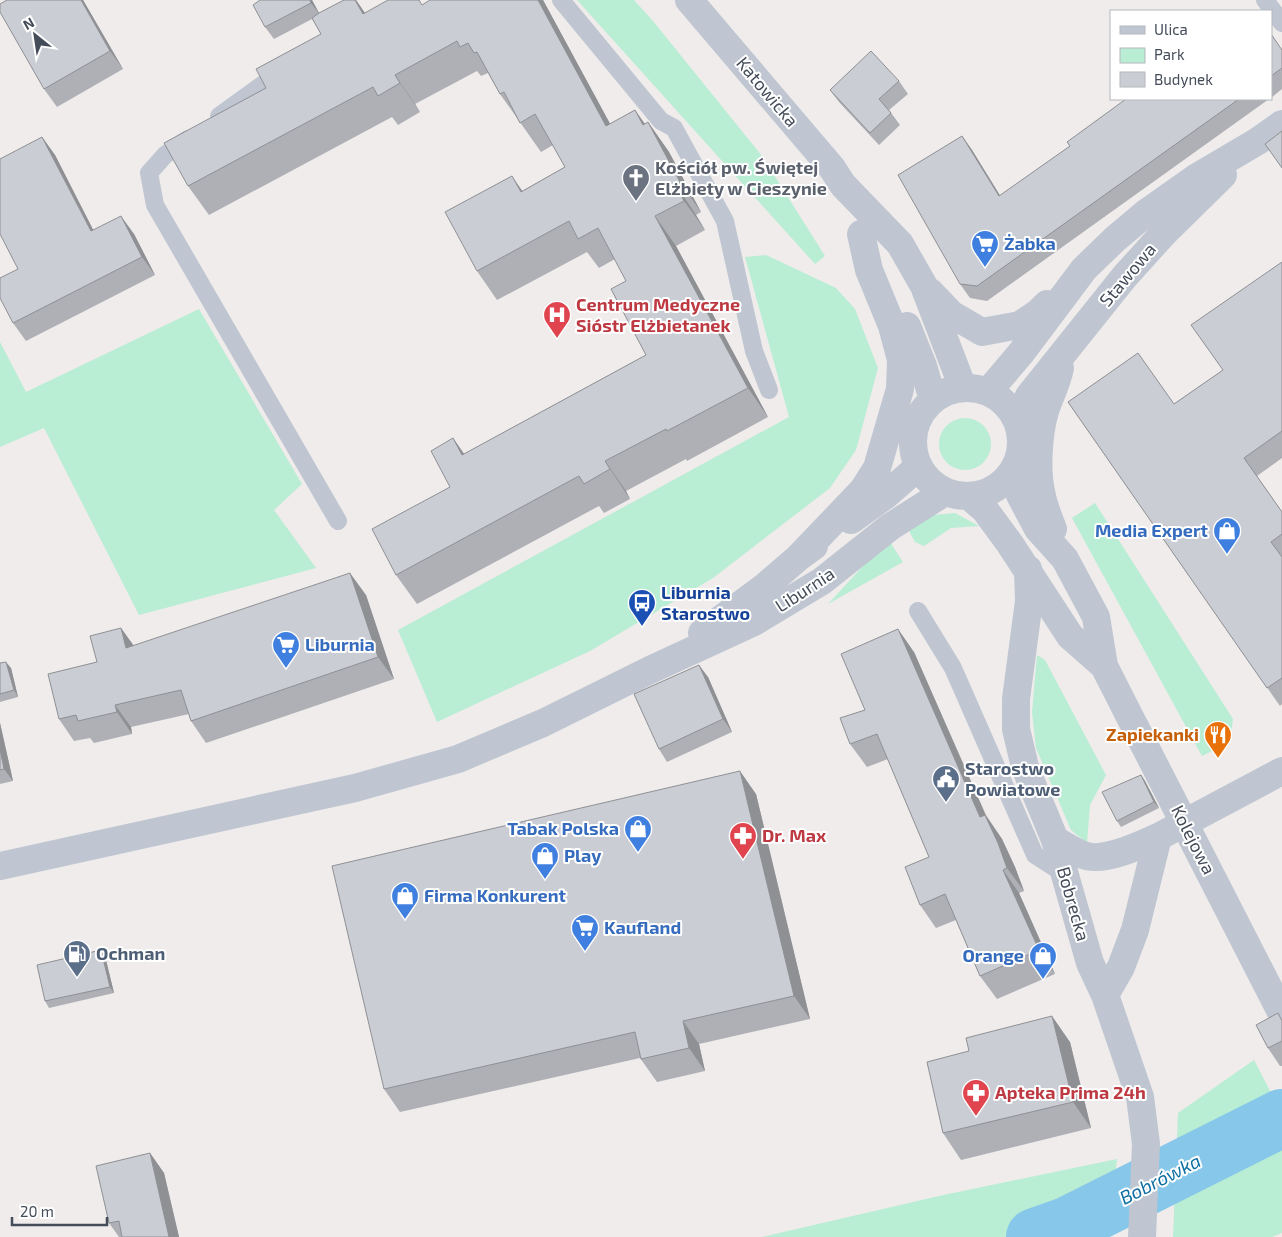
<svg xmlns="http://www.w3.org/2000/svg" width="1282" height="1237" viewBox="0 0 1282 1237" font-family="'Exo 2',sans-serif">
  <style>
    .green { fill: #b9edd4 }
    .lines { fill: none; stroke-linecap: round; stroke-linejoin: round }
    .river { stroke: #86c7ea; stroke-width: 58 }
    .service { stroke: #bfc6d1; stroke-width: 18 }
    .minor { stroke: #bfc6d1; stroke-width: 28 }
    .tertiary { stroke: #bfc6d1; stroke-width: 28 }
    .tertiary-bridge { stroke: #bfc6d1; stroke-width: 28 }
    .wall { fill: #afb0b6 }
    .shaded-wall { fill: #8e9094 }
    .building { fill: #cbcdd4; stroke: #8e9094 }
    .labels { text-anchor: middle; stroke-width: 4; stroke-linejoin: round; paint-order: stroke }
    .street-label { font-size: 18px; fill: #444c59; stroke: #fff }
    .worship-label { font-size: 18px; font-weight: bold; fill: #5b616d; stroke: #fff; text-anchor: start }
    .shop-label { font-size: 18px; font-weight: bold; fill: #366cbe; stroke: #fff; text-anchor: start }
    .health-label { font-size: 18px; font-weight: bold; fill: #be3a42; stroke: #fff; text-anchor: start }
    .transit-label { font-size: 18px; font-weight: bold; fill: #164399; stroke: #fff; text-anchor: start }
    .food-label { font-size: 18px; font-weight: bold; fill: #c56008; stroke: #fff; text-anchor: end }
    .service-label { font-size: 18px; font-weight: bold; fill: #4e5e75; stroke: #fff; text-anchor: start }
    .water-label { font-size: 19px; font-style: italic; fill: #0e6fa2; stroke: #fff }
  </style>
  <rect width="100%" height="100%" fill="#efeceb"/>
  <!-- green -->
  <path class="green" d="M577 0H634L653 21 762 156 825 256 815 264Z
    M766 255 836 288 855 309 878 368 856 450 830 488 713 578 590 651 437 722 398 630 789 417 745 257Z
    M199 309 302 484 274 510 316 568 139 615 44 428 0 447V342L26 392Z
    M939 444a26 26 0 1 1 52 0a26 26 0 1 1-52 0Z
    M1095 503 1233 719 1230 742 1202 756 1072 518Z
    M955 513 979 526 951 528 924 546 915 542 908 529 933 515Z
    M888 539 903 562 828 604Z
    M1037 655 1045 660 1106 775 1090 805 1087 843 1071 830 1036 748 1032 712Z
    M1254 1060 1282 1114V1233L1272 1237H1173L1178 1113Z
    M1117 1159 1107 1237H762L939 1196Z"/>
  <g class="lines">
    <!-- river -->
    <path class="river" d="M1035 1237 1069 1225 1282 1118"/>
    <!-- service -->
    <path class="service" d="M561 0 661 121 674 128 725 221 754 351 769 390
      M1265 0 1282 23
      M219 116 283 70
      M188 139 165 155 149 173 155 205 338 521
      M918 611 953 668 1035 855 1066 875"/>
    <!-- minor -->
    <path class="minor" d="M1028 569 1029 601 1016 699V729L1025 767 1055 840 1090 963 1105 995 1140 1097 1146 1144 1142 1237
      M1055 840C1064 845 1073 851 1083 855 1103 863 1139 846 1158 837
      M1105 995 1121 967 1135 930 1158 837 1282 771"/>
    <!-- tertiary -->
    <path class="tertiary" d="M689 0 832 168 843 185 900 244 924 286 963 388
      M930 292 951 314 982 332 1020 325 1038 313 1047 304
      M907 326 923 366 933 400
      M913 442a54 54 0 1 1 108 0a54 54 0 1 1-108 0Z
      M988 392 1021 353 1084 269 1115 239 1146 213 1197 177 1258 141 1282 124
      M1018 424 1020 415 1029 396 1125 276 1164 233 1223 175
      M1014 469 1020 495 1038 529 1065 559 1096 617 1104 666 1135 727
      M970 497 985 510 1010 544 1070 636 1104 666
      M851 520 886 495 918 467
      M1053 529C1049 518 1044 507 1042 496 1036 473 1038 435 1045 411 1050 396 1057 383 1060 368
      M799 557 863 490 877 468 900 389 901 360 892 326 869 270 861 234
      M702 633 763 588 799 557 814 546
      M0 866 355 788 458 759 543 723 650 670 754 622 822 581 890 527 945 492"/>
    <!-- tertiary-bridge -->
    <path class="tertiary-bridge" d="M1135 727 1282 1014"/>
  </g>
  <!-- wall -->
  <path class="wall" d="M7 0H83L123 69 57 107 44 89Z
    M260 0H312L319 13 344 0H356L365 13 424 4 430 0H543L610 124 635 110 645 124 648 122 669 152 701 212 696 215 705 230 676 246 768 417 687 461 686 459 626 491 630 499 604 513 599 506 417 604 396 575 450 487 453 438 464 454 646 355 626 281 615 259 599 268 587 252 497 300 477 271 522 191 565 167 553 145 541 152 500 94 488 73 481 76 477 71 415 104 420 112 398 125 392 117 209 215 188 186 266 88 321 34 312 19 274 39 265 27Z
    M1271 34 1282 50V89L1271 98Z
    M899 81 908 94 889 110 900 125 879 145 839 102 830 90Z
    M1126 99H1269L987 301 970 298 960 284 962 136 972 150 1000 196 1070 146Z
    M42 137 55 155 93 230 134 234 155 275 26 341 13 323 18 269Z
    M1282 262V458L1257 476 1282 512V704L1280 706 1068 402 1174 404 1223 370Z
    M366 595 394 679 206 743 191 721 189 714 131 727 132 734 94 743 90 738 74 741 59 719 97 662 121 628 133 646Z
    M914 652 986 815 1002 839 1015 867 1024 891 1019 893 1055 974 997 999 980 976 956 920 936 928 920 905 929 857 888 759 867 767 850 744 865 710Z
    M0 663 11 668 18 697 0 702Z
    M708 677 732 732 667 762 659 749Z
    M0 723 13 781 0 784Z
    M1141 775 1145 781 1159 808 1121 827 1117 821Z
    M756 794 810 1019 699 1044 705 1071 657 1082 640 1058 400 1112 384 1089Z
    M105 956 114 993 49 1008 45 1001Z
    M1282 1019V1066H1280L1268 1048Z
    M1070 1042 1091 1128 961 1160 943 1133Z
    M150 1153 164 1173 179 1237H119L109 1223Z"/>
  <!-- shaded-wall -->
  <path class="shaded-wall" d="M81 0H83L123 69 110 51Z
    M310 0H312L320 15 311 3Z
    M355 0H356L373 25 363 14Z
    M538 0H543L627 155 606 126Z
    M395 75 415 104 420 112 400 83Z
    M635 110 656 140 643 125Z
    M648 122 669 152 701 212 680 182Z
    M962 136 972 150 1009 210 999 196Z
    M42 137 55 155 103 249 91 231Z
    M512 176 532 205 521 192Z
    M676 185 696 215 705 230 684 201Z
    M121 216 134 234 155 275 142 257Z
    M655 216 676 246 768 417 748 388Z
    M453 438 474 468 462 455Z
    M605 461 626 491 630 499 610 469Z
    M350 573 366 595 394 679 378 657Z
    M121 628 137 650 126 648Z
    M898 629 914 652 986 816 1002 839 1015 867 1024 891 1007 868 980 817Z
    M6 662 11 668 18 697 14 690Z
    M699 665 708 677 732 732 723 719Z
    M115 705 131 727 132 734 117 712Z
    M0 723 13 781 4 769 0 749Z
    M740 771 756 794 810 1019 794 996Z
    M1141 775 1145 781 1159 808 1154 802Z
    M1003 870 1019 893 1055 974 1039 950Z
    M101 950 105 956 114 993 110 987Z
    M1052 1016 1070 1042 1091 1128 1073 1102Z
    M683 1021 699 1044 705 1071 689 1048Z
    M150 1153 164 1173 179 1237H169Z"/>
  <!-- building -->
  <path class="building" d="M7 0H81L110 51 44 89 0 12V4Z
    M260 0H310L311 3 265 27 253 5Z
    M344 0H355L363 14 388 0H419L422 5 430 0H538L606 126 635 110 643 125 648 122 680 182 676 185 684 201 655 216 748 388 667 431 666 429 605 461 610 469 584 484 579 476 396 575 372 529 450 487 431 451 453 438 462 455 646 355 611 289 626 281 598 228 578 239 569 221 477 271 445 212 512 176 521 192 565 167 535 114 520 123 504 92 500 94 477 52 474 53 468 43 460 47 457 41 395 75 400 83 378 96 373 87 188 186 164 143 266 88 256 69 321 34 312 18 319 13Z
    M1271 34 1282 50V68L1271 76Z
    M871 51 899 81 879 99 891 113 870 133 830 90Z
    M1126 99H1239L977 286 960 284 898 175 962 136 999 196 1070 146 1067 142Z
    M1282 131V168L1265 144Z
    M42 137 91 231 121 216 142 257 13 323 0 298V278L18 269 0 234V159Z
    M1282 262V431L1244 458 1282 512V534L1271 542 1282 557V678L1267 688 1068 402 1138 353 1174 404 1223 370 1191 325Z
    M350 573 378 657 191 721 181 690 115 705 117 712 78 721 76 715 59 719 48 674 97 662 90 636 121 628 126 648Z
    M898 629 980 817 985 815 998 843 1007 868 1003 870 1039 950 980 976 945 894 920 905 905 867 929 857 877 734 850 744 840 718 865 710 841 654Z
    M6 662 14 690 0 694V663Z
    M699 665 723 719 659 749 634 694Z
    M0 749 4 769 0 770Z
    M740 771 794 996 683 1021 689 1048 641 1059 635 1032 384 1089 332 866Z
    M1141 775 1154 802 1117 821 1102 792Z
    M101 950 110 987 45 1001 37 965Z
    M1278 1013 1282 1021V1041L1268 1048 1256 1025Z
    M1052 1016 1073 1102 943 1133 927 1062 969 1051 966 1038Z
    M150 1153 169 1237H122L119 1221 109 1223 96 1166Z"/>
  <!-- icons -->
  <defs>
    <symbol id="church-pin" viewBox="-11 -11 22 30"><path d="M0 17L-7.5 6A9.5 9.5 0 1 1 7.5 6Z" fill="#6b7280" stroke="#fff"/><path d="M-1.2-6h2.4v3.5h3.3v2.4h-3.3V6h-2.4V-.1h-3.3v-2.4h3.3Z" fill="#fff"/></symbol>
    <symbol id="supermarket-pin" viewBox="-11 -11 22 30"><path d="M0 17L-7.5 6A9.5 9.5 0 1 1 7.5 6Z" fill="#3f7fe0" stroke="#fff"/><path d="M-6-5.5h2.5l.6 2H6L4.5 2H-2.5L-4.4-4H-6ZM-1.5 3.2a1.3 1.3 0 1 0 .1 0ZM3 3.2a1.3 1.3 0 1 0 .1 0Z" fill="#fff"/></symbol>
    <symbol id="hospital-pin" viewBox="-11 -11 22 30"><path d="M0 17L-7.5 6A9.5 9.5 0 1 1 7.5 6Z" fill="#e0444e" stroke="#fff"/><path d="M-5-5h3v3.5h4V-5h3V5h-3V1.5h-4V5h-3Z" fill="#fff"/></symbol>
    <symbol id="shop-pin" viewBox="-11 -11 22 30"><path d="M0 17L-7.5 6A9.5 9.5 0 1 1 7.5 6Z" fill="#3f7fe0" stroke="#fff"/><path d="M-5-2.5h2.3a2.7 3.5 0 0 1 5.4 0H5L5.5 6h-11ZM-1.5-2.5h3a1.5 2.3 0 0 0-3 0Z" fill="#fff"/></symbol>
    <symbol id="bus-pin" viewBox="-11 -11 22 30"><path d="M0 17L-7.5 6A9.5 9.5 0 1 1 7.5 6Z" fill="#1a4fb4" stroke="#fff"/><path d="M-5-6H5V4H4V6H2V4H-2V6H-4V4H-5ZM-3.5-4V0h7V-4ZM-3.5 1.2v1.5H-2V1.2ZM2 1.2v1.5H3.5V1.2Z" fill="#fff"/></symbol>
    <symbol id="restaurant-pin" viewBox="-11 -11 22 30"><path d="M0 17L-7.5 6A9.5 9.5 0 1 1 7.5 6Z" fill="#e8710a" stroke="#fff"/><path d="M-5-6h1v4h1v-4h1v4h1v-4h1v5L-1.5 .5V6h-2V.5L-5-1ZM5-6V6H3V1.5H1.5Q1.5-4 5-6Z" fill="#fff"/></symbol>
    <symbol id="civic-pin" viewBox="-11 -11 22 30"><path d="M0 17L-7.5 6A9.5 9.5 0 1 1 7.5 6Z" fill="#5c6f8a" stroke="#fff"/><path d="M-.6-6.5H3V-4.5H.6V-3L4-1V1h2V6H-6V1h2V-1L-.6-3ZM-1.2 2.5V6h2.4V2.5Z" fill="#fff"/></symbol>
    <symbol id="pharmacy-pin" viewBox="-11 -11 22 30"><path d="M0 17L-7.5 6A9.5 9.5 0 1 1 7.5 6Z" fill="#e0444e" stroke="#fff"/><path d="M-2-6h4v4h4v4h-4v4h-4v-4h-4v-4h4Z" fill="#fff"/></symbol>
    <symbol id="fuel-pin" viewBox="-11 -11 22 30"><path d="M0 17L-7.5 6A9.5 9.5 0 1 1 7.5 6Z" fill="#5c6f8a" stroke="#fff"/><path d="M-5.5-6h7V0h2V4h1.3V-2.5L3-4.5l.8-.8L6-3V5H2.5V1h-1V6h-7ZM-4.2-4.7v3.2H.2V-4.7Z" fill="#fff"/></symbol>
  </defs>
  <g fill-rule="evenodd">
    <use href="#church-pin" x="620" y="162" width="32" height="43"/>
    <use href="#supermarket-pin" x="969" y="228" width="32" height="43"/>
    <use href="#hospital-pin" x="541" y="299" width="32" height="43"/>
    <use href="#shop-pin" x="1211" y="515" width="32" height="43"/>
    <use href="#bus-pin" x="626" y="587" width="32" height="43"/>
    <use href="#supermarket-pin" x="270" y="629" width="32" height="43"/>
    <use href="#restaurant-pin" x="1202" y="719" width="32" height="43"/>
    <use href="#civic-pin" x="930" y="763" width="32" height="43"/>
    <use href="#shop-pin" x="622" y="813" width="32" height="43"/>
    <use href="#pharmacy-pin" x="727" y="820" width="32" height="43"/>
    <use href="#shop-pin" x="529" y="840" width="32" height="43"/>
    <use href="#shop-pin" x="389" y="880" width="32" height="43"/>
    <use href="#supermarket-pin" x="569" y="912" width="32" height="43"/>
    <use href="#fuel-pin" x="61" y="938" width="32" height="43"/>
    <use href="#shop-pin" x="1027" y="940" width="32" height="43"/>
    <use href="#pharmacy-pin" x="960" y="1077" width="32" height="43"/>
  </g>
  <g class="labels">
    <!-- street labels -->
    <g class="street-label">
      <text transform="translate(767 92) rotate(50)" y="6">Katowicka</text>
      <text transform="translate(1128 275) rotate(-50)" y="6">Stawowa</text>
      <text transform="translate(805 590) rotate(-33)" y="6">Liburnia</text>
      <text transform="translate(1193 840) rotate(63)" y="6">Kolejowa</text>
      <text transform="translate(1073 904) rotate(74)" y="6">Bobrecka</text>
    </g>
    <!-- worship labels -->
    <g class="worship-label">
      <text x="655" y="174">Kościół pw. Świętej<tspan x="655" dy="21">Elżbiety w Cieszynie</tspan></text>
    </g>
    <!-- shop labels -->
    <g class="shop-label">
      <text x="1004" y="250">Żabka</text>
      <text x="1208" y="537" text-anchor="end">Media Expert</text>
      <text x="305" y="651">Liburnia</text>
      <text x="619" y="835" text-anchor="end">Tabak Polska</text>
      <text x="564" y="862">Play</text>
      <text x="424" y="902">Firma Konkurent</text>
      <text x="604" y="934">Kaufland</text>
      <text x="1024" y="962" text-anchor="end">Orange</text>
    </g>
    <!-- health labels -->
    <g class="health-label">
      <text x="576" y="311">Centrum Medyczne<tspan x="576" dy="21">Sióstr Elżbietanek</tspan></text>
      <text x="762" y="842">Dr. Max</text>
      <text x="995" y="1099">Apteka Prima 24h</text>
    </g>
    <!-- transit labels -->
    <g class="transit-label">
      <text x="661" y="599">Liburnia<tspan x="661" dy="21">Starostwo</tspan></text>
    </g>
    <!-- food labels -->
    <g class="food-label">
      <text x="1199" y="741">Zapiekanki</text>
    </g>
    <!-- service labels -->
    <g class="service-label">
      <text x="965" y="775">Starostwo<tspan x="965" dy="21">Powiatowe</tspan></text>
      <text x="96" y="960">Ochman</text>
    </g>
    <!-- water labels -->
    <g class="water-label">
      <text transform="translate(1160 1179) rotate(-27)" y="7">Bobrówka</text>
    </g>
  </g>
  <!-- legend -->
  <rect x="1110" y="10" width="162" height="90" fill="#ffffff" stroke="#b4b7bd"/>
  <rect x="1120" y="26" width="25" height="8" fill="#bfc6d1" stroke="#b4b7bd"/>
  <text x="1154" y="35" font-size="15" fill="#444c59">Ulica</text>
  <rect x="1120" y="48" width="25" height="15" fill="#b9edd4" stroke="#b4b7bd"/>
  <text x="1154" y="60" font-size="15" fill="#444c59">Park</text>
  <rect x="1120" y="72" width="25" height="15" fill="#cbcdd4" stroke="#b4b7bd"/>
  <text x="1154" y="85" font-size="15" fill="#444c59">Budynek</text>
  <!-- north arrow -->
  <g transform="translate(35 35) rotate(330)" stroke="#ffffff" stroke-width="4" paint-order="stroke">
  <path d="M0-4L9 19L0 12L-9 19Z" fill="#444c59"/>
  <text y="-8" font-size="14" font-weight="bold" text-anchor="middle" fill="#444c59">N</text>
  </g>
  <!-- scale -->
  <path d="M12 1217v8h95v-8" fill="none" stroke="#444c59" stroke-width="2.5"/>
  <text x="20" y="1217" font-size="15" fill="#444c59" stroke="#ffffff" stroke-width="4" paint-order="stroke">20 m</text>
</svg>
